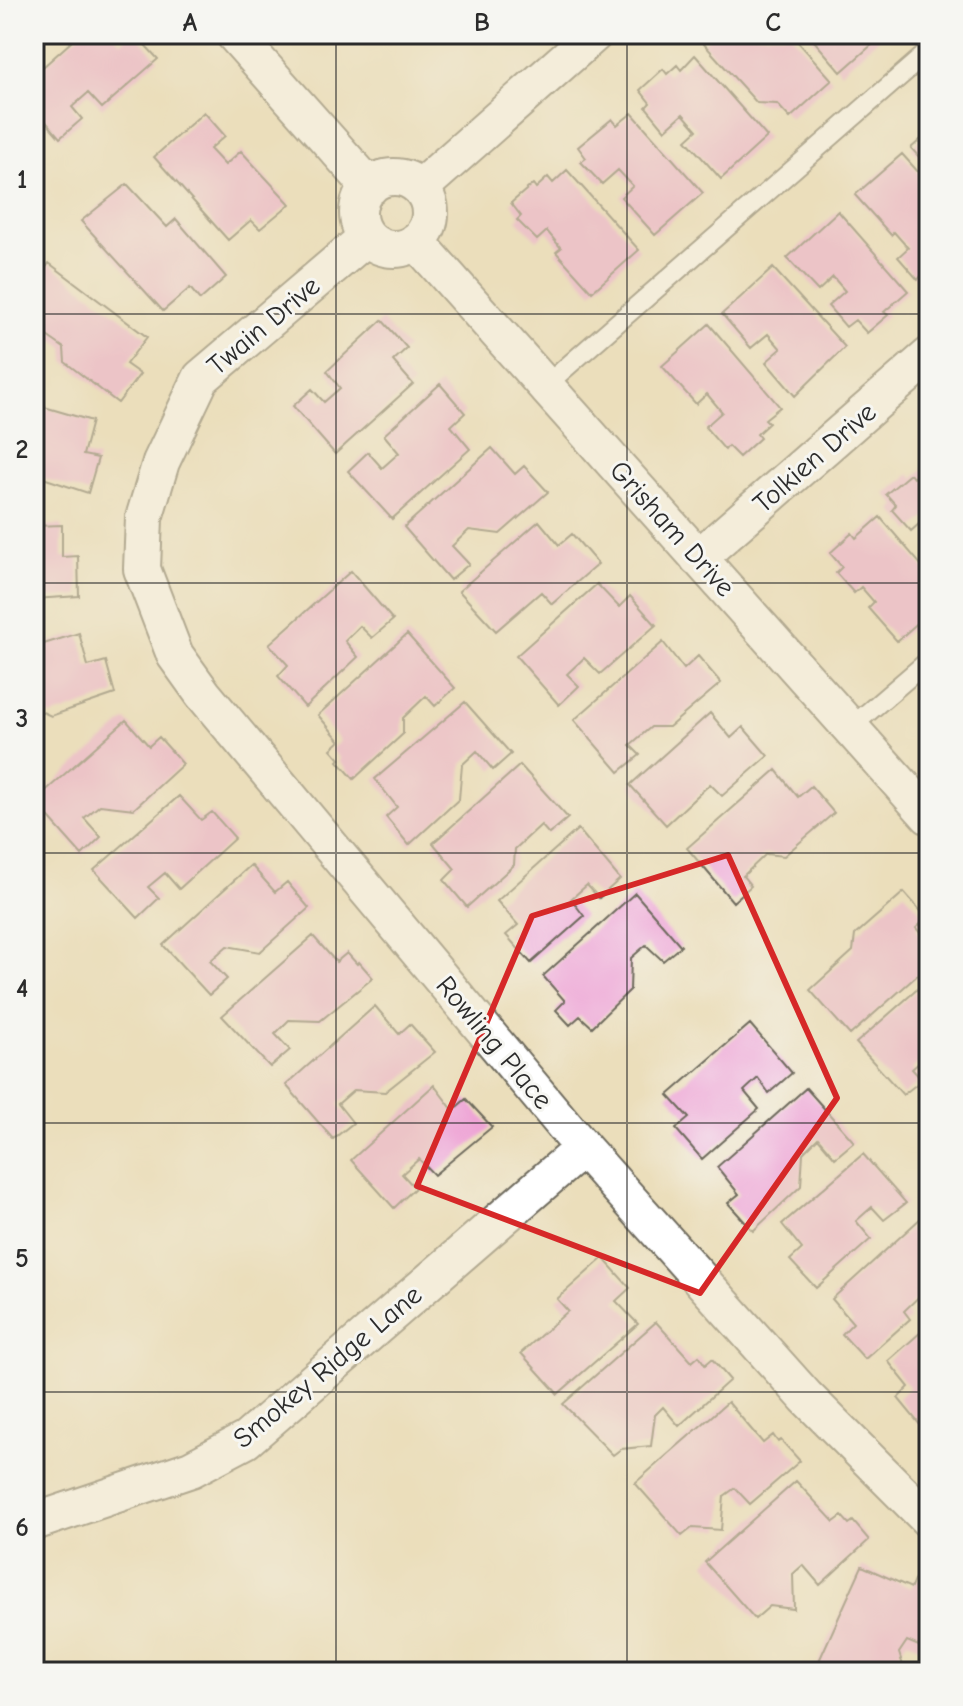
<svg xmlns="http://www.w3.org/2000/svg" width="963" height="1706" viewBox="0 0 963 1706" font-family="'Comic Neue',sans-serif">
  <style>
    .building { fill: #eea4d5 }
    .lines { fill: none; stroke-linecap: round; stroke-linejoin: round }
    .service-casing { stroke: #6e6a5d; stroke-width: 22 }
    .minor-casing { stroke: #6e6a5d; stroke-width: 40 }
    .service { stroke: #fff; stroke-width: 18 }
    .minor { stroke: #fff; stroke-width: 36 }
    .marked { fill: none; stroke: #d62828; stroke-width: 6; stroke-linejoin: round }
    .grid { fill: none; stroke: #2b2b2b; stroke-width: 2; stroke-opacity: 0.55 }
    .labels { text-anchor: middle; stroke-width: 6; stroke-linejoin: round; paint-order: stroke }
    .street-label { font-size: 28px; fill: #2b2b2b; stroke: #f6f6f2 }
    .neatline { fill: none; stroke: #2b2b2b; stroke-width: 3 }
    .grid-label { font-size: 26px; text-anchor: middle; font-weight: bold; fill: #2b2b2b }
  </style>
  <rect width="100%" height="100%" fill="#f6f6f2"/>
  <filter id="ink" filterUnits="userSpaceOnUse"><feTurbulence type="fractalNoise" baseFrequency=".0125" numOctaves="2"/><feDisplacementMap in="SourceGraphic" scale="16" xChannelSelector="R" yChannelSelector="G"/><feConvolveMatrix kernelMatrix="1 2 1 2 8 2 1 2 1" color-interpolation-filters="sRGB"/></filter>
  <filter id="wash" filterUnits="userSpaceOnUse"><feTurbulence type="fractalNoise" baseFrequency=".006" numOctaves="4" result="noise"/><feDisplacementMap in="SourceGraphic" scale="32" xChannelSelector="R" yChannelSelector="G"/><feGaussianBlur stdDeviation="1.8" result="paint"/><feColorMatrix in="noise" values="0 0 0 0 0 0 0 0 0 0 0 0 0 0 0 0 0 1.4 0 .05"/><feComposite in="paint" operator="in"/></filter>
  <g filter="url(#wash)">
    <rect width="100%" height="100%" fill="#ebdebb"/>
    <g id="blocks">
      <!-- building -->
      <path class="building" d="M80 34H113L121 42 131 34H135L158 59 102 108 88 93 72 107 82 119 60 138 34 108V75Z
        M712 34H791L832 80 790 118 777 104 757 103 703 43Z
        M808 34H884L841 72Z
        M695 55 767 137 721 179 686 140 697 130 683 114 665 130 646 107 650 103 640 90 663 69 667 74 677 65 681 70Z
        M204 112 225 136 210 149 225 165 241 151 290 204 260 229 251 220 228 240 154 157Z
        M632 113 703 193 655 235 621 197 633 186 618 170 602 184 581 162 586 158 578 147 612 119 617 125Z
        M929 132V168L911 148Z
        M902 154 929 184V285L921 276 918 280 898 257 908 248 894 232 891 235 855 195Z
        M567 170 639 250 592 292 556 252 561 248 547 231 537 240 517 220 521 216 511 203 533 184 536 188 548 177 553 183Z
        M127 184 167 227 176 219 226 277 200 300 190 288 163 311 81 221Z
        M838 211 908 291 884 312 888 315 867 333 855 320 846 327 828 306 845 291 833 277 818 291 787 258Z
        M49 263 147 337 126 364 140 374 118 403 65 362 64 348 34 327V285Z
        M773 268 845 347 795 396 766 362 781 349 768 334 751 348 722 314Z
        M382 320 407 348 393 361 413 384 335 454 293 406 312 389 324 402 340 388 327 371Z
        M709 324 780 407 765 419 769 423 757 434 760 438 739 457 728 446 725 450 705 427 722 412 707 394 696 404 662 366Z
        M440 384 465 413 451 426 470 449 392 519 348 471 368 452 382 468 399 453 384 435Z
        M34 404 92 421 83 455 98 458 88 493 34 475Z
        M492 448 515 474 524 466 548 492 500 534 469 530 452 546 469 564 450 580 404 527Z
        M924 468 927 471 929 469V515L911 531 892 510 896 505 886 494 910 474 913 478Z
        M880 517 929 574V613L897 641 868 608 874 602 861 587 854 593 836 573 842 567 830 553 852 533 856 538Z
        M539 521 559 545 572 534 598 564 552 604 541 592 496 631 459 591Z
        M62 525V557L78 556 79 596 34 599V526Z
        M351 571 393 620 372 638 360 626 345 641 358 657 305 707 278 676 288 665 269 644Z
        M597 584 619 607 630 596 656 625 600 674 584 658 567 674 579 686 559 705 516 656Z
        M79 633 88 666 106 661 115 694 51 716 34 708V647Z
        M407 634 455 688 435 706 426 696 403 718V734L354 779 338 761 340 759 331 749 340 741 318 715Z
        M663 642 684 669 698 656 721 683 669 727H651L630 745 640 755 619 772 574 720Z
        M465 702 511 754 493 770 477 751 462 765 459 799 409 845 386 817 397 807 375 779Z
        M710 713 731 738 743 727 768 756 722 796 710 784 666 825 630 785Z
        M126 720 149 746 159 737 183 764 134 809 100 805 84 818 101 837 82 855 34 801Z
        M520 765 568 818 549 834 541 825 515 849 514 865 467 907 444 880 455 869 433 843Z
        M776 770 798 797 811 786 834 813 784 856 766 854 743 876 751 886 733 902 687 848Z
        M179 796 201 820 212 812 235 838 179 889 165 873 148 887 159 898 138 918 94 870Z
        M578 829 620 879 599 898 587 885 571 899 584 916 531 963 506 935 518 925 497 901Z
        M251 865 275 892 287 882 309 908 260 952 227 946 210 961 227 979 209 995 163 945Z
        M904 892 927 918 916 928 929 943V965L850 1035 810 990 853 951 855 935Z
        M635 893 681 946 663 961 646 945 631 958 630 990 592 1027 580 1016 570 1025 556 1010 565 1001 543 976Z
        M313 936 336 962 347 953 357 964 359 962 373 978 320 1021 289 1020 275 1034 290 1050 270 1067 222 1016Z
        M929 979V1054L912 1069 922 1080 903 1095 856 1043Z
        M375 1006 399 1034 410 1024 435 1052 385 1092 354 1090 338 1104 353 1123 333 1139 286 1085Z
        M750 1024 792 1073 769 1093 758 1078 744 1091 759 1109 702 1159 676 1129 689 1118 668 1095Z
        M434 1085 453 1110 466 1099 492 1127 434 1175 419 1159 402 1174 415 1188 394 1208 351 1160Z
        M806 1088 854 1142 835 1158 818 1138 803 1153 801 1186 753 1231 728 1203 739 1194 717 1167Z
        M929 1094V1114L919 1102Z
        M863 1154 906 1203 884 1220 872 1207 856 1221 871 1239 816 1288 790 1260 802 1249 782 1224Z
        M921 1218 929 1228V1287L904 1311 910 1319 865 1359 842 1334 853 1323 832 1299Z
        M603 1258 630 1288 616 1301 638 1324 558 1394 521 1353 568 1311 557 1299Z
        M656 1322 692 1362 699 1356 705 1365 712 1359 730 1380 679 1426 663 1407 655 1415 651 1446 621 1449 613 1455 563 1404Z
        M929 1325V1419L921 1426 898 1398 909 1387 888 1361Z
        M728 1402 763 1443 773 1435 778 1442 781 1440 800 1461 750 1504 735 1488 724 1496 721 1530 692 1528 682 1536 635 1483Z
        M796 1481 834 1522 842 1516 849 1524 853 1521 869 1540 820 1585 803 1565 793 1574 794 1609 770 1606 755 1619 705 1562Z
        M862 1566 911 1588 915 1578 925 1582 929 1575V1642L926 1649 907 1641 899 1653 905 1672H814Z"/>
    </g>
  </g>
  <g filter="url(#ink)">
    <use href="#blocks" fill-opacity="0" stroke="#6e6a5d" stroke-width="2"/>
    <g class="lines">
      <defs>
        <path id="service" d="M546 385 929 51
          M851 727 929 660"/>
        <path id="minor" d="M234 34 370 187
          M358 213a36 36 0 1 1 72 0a36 36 0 1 1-72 0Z
          M420 188 594 34
          M367 237 201 378 161 462 144 518 142 569 175 655 203 694 583 1148 806 1397 929 1520
          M416 241 929 816
          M698 558 929 356
          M34 1522 191 1469 246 1440 583 1148"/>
      </defs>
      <!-- service casing -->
      <use href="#service" class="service-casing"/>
      <!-- minor casing -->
      <use href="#minor" class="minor-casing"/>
      <!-- service -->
      <use href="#service" class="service"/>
      <!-- minor -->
      <use href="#minor" class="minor"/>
    </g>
  </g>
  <!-- marked area -->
  <path d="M0 0H963V1706H0ZM728 855 837 1098 700 1293 417 1186 532 916Z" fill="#ebdebb" fill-opacity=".55" fill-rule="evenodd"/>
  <path class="marked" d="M728 855 837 1098 700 1293 417 1186 532 916Z"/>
  <!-- grid -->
  <path class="grid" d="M336 34V1672M627 34V1672M34 314H929M34 583H929M34 853H929M34 1123H929M34 1392H929"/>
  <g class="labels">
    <!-- street labels -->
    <g class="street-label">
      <text transform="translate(263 325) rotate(-40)" y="10">Twain Drive</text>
      <text transform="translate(814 457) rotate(-41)" y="10">Tolkien Drive</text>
      <text transform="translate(673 528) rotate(48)" y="10">Grisham Drive</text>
      <text transform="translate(495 1042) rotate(50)" y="10">Rowling Place</text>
      <text transform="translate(327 1366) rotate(-40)" y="10">Smokey Ridge Lane</text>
    </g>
  </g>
  <!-- margin -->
  <rect width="963" height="1706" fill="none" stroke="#f6f6f2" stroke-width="88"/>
  <rect x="44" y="44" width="875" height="1618" class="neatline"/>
  <g class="grid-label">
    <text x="190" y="31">A</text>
    <text x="482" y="31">B</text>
    <text x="773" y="31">C</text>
    <text x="22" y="188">1</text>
    <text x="22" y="458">2</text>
    <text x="22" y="727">3</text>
    <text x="22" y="997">4</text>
    <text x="22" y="1267">5</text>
    <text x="22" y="1536">6</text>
  </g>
</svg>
